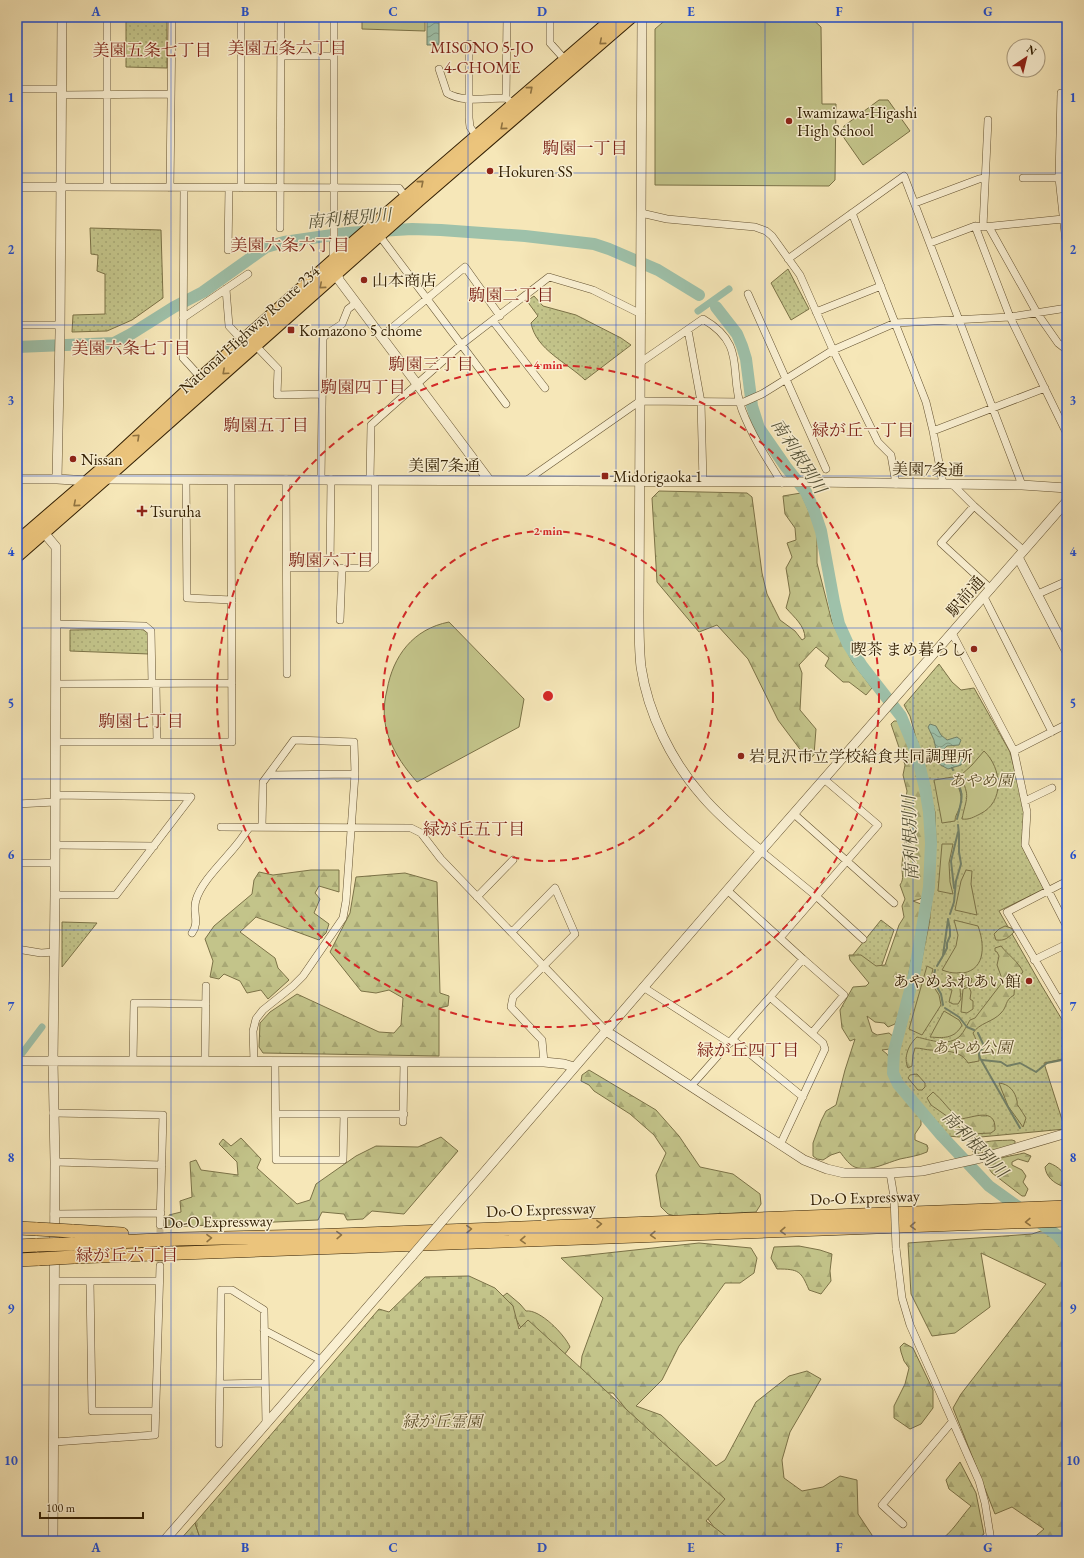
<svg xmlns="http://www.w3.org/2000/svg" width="1084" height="1558" viewBox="0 0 1084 1558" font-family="'EB Garamond','Noto Serif JP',serif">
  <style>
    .grass { fill: url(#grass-dots); stroke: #7b7247 }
    .forest { fill: url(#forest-firs); stroke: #7b7247 }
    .cemetery { fill: url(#cemetery-stones); stroke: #7b7247 }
    .garden { fill: #c3c48a; stroke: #7b7247 }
    .water { fill: url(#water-waves); stroke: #738168 }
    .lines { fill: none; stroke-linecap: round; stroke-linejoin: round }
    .stream { stroke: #738168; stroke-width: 2 }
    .canal { stroke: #9ec1aa; stroke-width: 7 }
    .river { stroke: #9ec1aa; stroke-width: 12 }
    .minor-tunnel { stroke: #cfbf94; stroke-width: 7; stroke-dasharray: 7 3.5; stroke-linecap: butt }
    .minor-casing { stroke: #645231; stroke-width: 8 }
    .tertiary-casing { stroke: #645231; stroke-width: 10 }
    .trunk-casing { stroke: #332004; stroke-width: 14 }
    .motorway-casing { stroke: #332004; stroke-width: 14 }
    .minor { stroke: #f9efd1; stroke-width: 7 }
    .tertiary { stroke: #f9efd1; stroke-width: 9 }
    .trunk { stroke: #ebc47c; stroke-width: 12 }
    .motorway { stroke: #ebc47c; stroke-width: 13 }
    .minor-bridge-casing { stroke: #645231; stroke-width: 8; stroke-linecap: butt }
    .tertiary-bridge-casing { stroke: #645231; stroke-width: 10; stroke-linecap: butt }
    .motorway-bridge-casing { stroke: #332004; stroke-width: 14; stroke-linecap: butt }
    .minor-bridge { stroke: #f9efd1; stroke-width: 7 }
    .tertiary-bridge { stroke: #f9efd1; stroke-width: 9 }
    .motorway-bridge { stroke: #ebc47c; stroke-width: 13 }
    .oneway { stroke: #8f7240 }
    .grid { fill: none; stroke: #1d4ed8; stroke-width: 1; stroke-opacity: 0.55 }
    .ring { fill: none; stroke: #d62828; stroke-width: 2; stroke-dasharray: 7 5 }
    .poi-dot { fill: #8f2418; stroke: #f9efd1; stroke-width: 1.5 }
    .labels { text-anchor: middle; stroke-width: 3; stroke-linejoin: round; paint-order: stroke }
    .poi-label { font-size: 16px; fill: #332004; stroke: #f9efd1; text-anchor: start }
    .street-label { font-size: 16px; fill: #332004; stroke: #f9efd1 }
    .park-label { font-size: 16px; font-style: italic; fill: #5e512c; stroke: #f9efd1 }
    .neighbourhood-label { font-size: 17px; fill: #7a1f14; stroke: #f9efd1 }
    .water-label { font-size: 17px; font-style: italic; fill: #535036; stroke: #f9efd1 }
    .centre { fill: #d62828; stroke: #f9efd1; stroke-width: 2 }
    .ring-label { font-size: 12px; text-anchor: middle; font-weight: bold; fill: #d62828; stroke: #f9efd1; stroke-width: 3; stroke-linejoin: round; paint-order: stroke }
    .neatline { fill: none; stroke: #1d4ed8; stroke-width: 1.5 }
    .grid-label { font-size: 13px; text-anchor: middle; font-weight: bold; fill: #1d4ed8 }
  </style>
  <defs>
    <pattern id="grass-dots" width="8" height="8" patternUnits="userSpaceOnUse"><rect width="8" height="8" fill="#c3c48a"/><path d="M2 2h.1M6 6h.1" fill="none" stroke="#a8a875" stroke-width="1.8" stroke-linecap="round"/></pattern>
    <pattern id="forest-firs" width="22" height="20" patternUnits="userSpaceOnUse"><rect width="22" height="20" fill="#c3c48a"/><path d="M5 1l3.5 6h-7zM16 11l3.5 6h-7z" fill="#a8a875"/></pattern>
    <pattern id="cemetery-stones" width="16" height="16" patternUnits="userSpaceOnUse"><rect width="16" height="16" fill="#c3c48a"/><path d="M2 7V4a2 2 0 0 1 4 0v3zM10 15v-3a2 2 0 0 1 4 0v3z" fill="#a8a875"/></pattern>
    <pattern id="water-waves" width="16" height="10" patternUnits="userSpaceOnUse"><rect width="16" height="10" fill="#9ec1aa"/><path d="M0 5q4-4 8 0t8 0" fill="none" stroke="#819c88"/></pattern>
  </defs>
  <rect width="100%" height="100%" fill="#f6e7b8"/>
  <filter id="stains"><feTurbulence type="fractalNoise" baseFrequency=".005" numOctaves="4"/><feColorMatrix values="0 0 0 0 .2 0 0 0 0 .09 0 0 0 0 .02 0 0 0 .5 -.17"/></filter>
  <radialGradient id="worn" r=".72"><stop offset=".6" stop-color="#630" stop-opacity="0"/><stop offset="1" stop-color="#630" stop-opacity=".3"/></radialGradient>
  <!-- grass -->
  <path class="grass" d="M126 17H167V68L126 67Z
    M90 228 161 230 163 298 132 320 107 331 72 332 73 315 105 314V274L97 271 98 255 91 254Z
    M788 269 809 309 791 320 771 283Z
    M534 296 543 306 576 315 621 338 631 345 585 380C568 363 536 350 531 323L538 316 527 301Z
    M142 629 148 633 149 654 70 651V630Z
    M939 664 952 682 961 690 974 688 1010 752 1025 811 1022 846 1044 889 999 911 1040 983 1067 1028V1058L1044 1063 1065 1129 970 1138 948 1136 902 1082 897 1071 896 1055 899 1032 912 994 921 963 929 925 933 889 934 848 931 793 910 716 904 705Z
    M881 920 894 930 878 976 852 956Z
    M62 922 97 923 62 967Z"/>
  <!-- forest -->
  <path class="forest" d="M659 491 747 493 752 497 762 573 767 594 780 620 795 631 802 640 805 638C805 626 794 617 786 608L790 593 786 568 792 557 787 543 796 540 795 528 785 514 783 496 801 493 817 530V563L832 622 853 663 872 688 866 695 849 682H843L825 666 829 658 816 647 799 665 802 673 800 710 816 729 814 755 808 760 778 720 748 659 717 625 699 632 657 582 652 498Z
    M894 721H901L915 745 935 812 936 843 930 891 920 899 913 901 921 904 928 911 930 918 922 947 911 960 905 999 895 1024 888 1027 884 1023 875 1022 867 1016 872 1032 877 1035 889 1033 894 1037 890 1049 882 1050 887 1054 890 1059 889 1070 895 1087 921 1115V1125L915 1134V1140L927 1145 928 1148 927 1152C918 1156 909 1157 900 1159 886 1163 872 1171 858 1168 850 1167 844 1157 840 1152L831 1155 823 1160 817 1159 813 1156V1143L821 1121 826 1111 836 1105 845 1070 855 1039 850 1041 842 1028 840 1010 853 987 866 986 869 983 850 960 849 955H861L876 966 885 965 899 925 904 917 902 906 905 899 900 885C905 878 901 872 902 864 903 853 905 843 905 832L910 829 904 812 907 791 903 775 905 765 891 724Z
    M311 870H339V892L319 886 315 893 320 899 314 913 329 924 326 933 319 940 256 917 240 932 275 958 278 968 289 980 268 999 261 990 247 993 240 981 224 974 219 979 210 977 213 961 205 939 214 926 252 894 254 880 259 872 273 875Z
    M405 873 437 882 440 993 449 996 448 1006 439 1008V1056L263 1053 259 1047 260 1023 270 1012 297 994 379 1032 394 1033 401 1025 403 998 389 990 376 993 361 991 330 952 350 913 356 877Z
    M1005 926 1011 928 1014 932C1008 938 1005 941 996 940L994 934 999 929Z
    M1001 946C1008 955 1018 961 1023 972L1015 979 1014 995C1004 1001 1008 1006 1001 1013 993 1022 979 1023 973 1033 978 1043 979 1050 979 1061L968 1063C961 1050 944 1051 931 1050 926 1050 921 1048 915 1048L913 1055 912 1066 908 1068C903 1057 909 1044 917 1037 930 1040 949 1047 960 1036 964 1032 967 1025 970 1020L975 1018 1001 984V976L997 965 999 956 997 952 995 951V948Z
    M964 976H969L972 979 971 983 960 989 961 999 958 1004H953L949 1002 952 990 948 988 947 984 948 980H960Z
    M589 1070 656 1110 679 1136 700 1167 733 1174 760 1194 761 1204 756 1212 675 1216 668 1214 661 1207 656 1175 666 1153 654 1135 630 1114 594 1091 589 1085 581 1081 582 1075Z
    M917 1074 925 1083V1087L922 1090H918L908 1078 910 1075Z
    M999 1083C1009 1084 1015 1091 1017 1101 1018 1104 1016 1104 1019 1107 1021 1111 1024 1114 1026 1118L1023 1127 1008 1106Z
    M933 1092C943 1100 949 1111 960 1119 973 1118 996 1106 995 1130L991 1133 971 1134 963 1131 951 1119 931 1105 927 1098Z
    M441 1137 458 1151 404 1214 372 1211 363 1219 347 1220 344 1214 322 1212 318 1220 169 1227V1215L181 1212 180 1201 192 1197 190 1162 196 1160 201 1170 238 1175 237 1162 219 1144 223 1139 231 1146 241 1138 261 1159 257 1168 297 1204 310 1200 316 1184 356 1156 376 1146 418 1147Z
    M1012 1140 1015 1141V1145L1002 1150 976 1154 973 1152V1148C983 1139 1000 1141 1012 1140Z
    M1024 1153 1031 1156 1028 1162 1018 1159 1012 1162V1165L1022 1170 1026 1176 1023 1182 1028 1189 1025 1196H1022L992 1173 987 1166C994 1157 1013 1156 1024 1153Z
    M1049 1163C1058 1166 1067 1174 1067 1183L1062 1186C1054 1183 1046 1177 1045 1167Z
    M1044 1230 1057 1237 1067 1250V1541H1030L1044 1529 1012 1507 995 1514 953 1408 961 1394 1046 1284 981 1253 990 1307 955 1333 932 1336 911 1294 908 1243 1032 1234Z
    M699 1243 751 1248 757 1258 754 1273 740 1283H725L679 1346 662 1380 636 1406 661 1415 716 1466 725 1460 756 1402 789 1376 807 1371 821 1379 790 1432 782 1460 784 1478 802 1491 823 1487 840 1476 857 1480 858 1514 872 1535 874 1541H724L643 1430 613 1393H583L579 1382 582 1356 603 1298 561 1258Z
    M799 1246 820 1250 832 1254 830 1271 831 1281 821 1294 809 1290C801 1271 799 1269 777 1269L771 1258 774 1247Z
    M507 1293 520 1304 526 1311C540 1309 565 1335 570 1347L560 1361 522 1330 516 1319 502 1297Z
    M904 1343 913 1348 933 1390V1408L921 1424 910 1429 894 1418V1406L905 1384 909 1368 904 1361 901 1352 900 1347Z
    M960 1462 976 1493 984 1534 976 1541H939C952 1533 960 1518 971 1506L949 1489 946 1480Z
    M195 1523 201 1541H179Z"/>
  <!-- cemetery -->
  <path class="cemetery" d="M469 1276 495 1288 513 1306 519 1329 528 1320 725 1499 706 1521 727 1537 728 1541H201L195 1523 379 1309 389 1312 425 1277Z"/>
  <!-- garden -->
  <path class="garden" d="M362 17H425V31L362 29Z
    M669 17H810L821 27 822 104H836L835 180 829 186 655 185V29Z
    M879 100H888L910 131 863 165 842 135 844 126Z
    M449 622 524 699 519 727 417 782C405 768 396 756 389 738 383 722 383 706 387 690 393 656 413 629 449 622Z
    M984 751C1002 768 1005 802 980 814 974 817 969 820 962 819 966 798 971 797 960 776L972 765Z
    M953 777C959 786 964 798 959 809 957 814 955 816 955 821L942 823 934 780Z
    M942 844H953L949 863 950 882 953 894 938 891Z
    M966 870 972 871 971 884 977 915 955 910 961 881Z
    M954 920 978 926C984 942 987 969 963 973 961 973 959 972 957 973 951 973 948 972 942 970L956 946 958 935Z
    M927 966 933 969 930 981 939 995 941 1005 922 1035 909 1029Z
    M969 987 971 992 970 999 973 1001V1009L967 1013 961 1012 963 989Z
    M944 1011 959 1020 962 1025 961 1027C953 1039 943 1038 930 1037Z"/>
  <!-- water -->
  <path class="water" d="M427 17H439V45H427Z
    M930 724 936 726 941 735 947 740 957 737 961 740 959 745 947 746 943 750 946 760 951 761 960 757 963 760 961 765 948 769 939 764 934 740 928 727Z"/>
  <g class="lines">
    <!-- stream -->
    <path class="stream" d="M952 768 953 770
      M955 776C965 797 962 798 957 819
      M954 888 951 861 958 832
      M950 914 954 902 956 881 961 864 959 852V834L958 825
      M943 955 948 920
      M937 966 944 954 947 948V943L950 936V930L948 919
      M935 970 933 980 941 994 943 1005
      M945 1008 959 1017 967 1027 974 1030
      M978 1033 984 1046 979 1054 980 1058 1020 1128
      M982 1060 1001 1062 1007 1066 1020 1063 1036 1072 1047 1063 1067 1059"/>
    <!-- canal -->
    <path class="canal" d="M698 311 729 289
      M17 1060 42 1027"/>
    <!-- river -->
    <path class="river" d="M716 307 737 334 742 346 746 359 752 406 759 428 786 467 806 492 814 510 821 531 834 602 839 624 848 644 862 666 901 716 916 752 925 788 929 812 931 843 929 887 914 975 894 1051 893 1073 898 1084 942 1136 989 1186 1057 1235 1067 1247
      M17 347 114 343 131 334 174 307 203 292 266 247 284 242 346 233 412 229 441 230 525 236 594 244 609 249 658 270 699 295"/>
    <!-- minor-tunnel -->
    <path class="minor-tunnel" d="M160 1266V1225"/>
    <defs>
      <path id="minor" d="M107 17V187
        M334 17V244
        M507 17 506 98 516 106
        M550 17V43L567 62
        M469 44V118L470 127 478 138
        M281 56H334
        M439 69 447 93C463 103 487 98 506 98
        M17 89H62
        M1067 93H1061L1059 178 1067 251
        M61 95 171 94
        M1023 178H1059
        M60 187 399 188 408 200
        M170 188 172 17
        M184 188 183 358 203 380
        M241 188V17
        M915 203 979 179 985 178
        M641 213 667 219 755 227 766 231 772 236 800 275 833 350 878 442 891 455 896 484
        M852 213 926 402 933 431 943 484
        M975 226 1010 317 1067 434
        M983 227 988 120
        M989 227 1037 313 1058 343 1067 350
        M280 228 281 17
        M379 235 506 404
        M930 243 975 226 983 227 1063 219
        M228 250 229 188
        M788 259 904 176 1022 485
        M226 289 229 326 243 341 255 345 278 369 277 395 322 394
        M748 294 826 469
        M816 312 881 286
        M183 318 248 274
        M493 321 545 388
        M17 325H60
        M688 330 701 402 703 482
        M381 337 465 267 500 316
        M641 362 703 319C748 345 728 373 742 410 752 436 767 459 782 483
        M933 431 1045 388
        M186 479 187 598 232 600
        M286 479 287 674
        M321 479 323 338 328 333 342 324 348 309 356 303
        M370 479 371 425 462 344 549 277 593 290 641 314
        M527 480 640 401 744 402 762 394 833 350 895 323 1010 317 1067 308
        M952 484 974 506 1024 551
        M974 506 941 543 991 589
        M287 568H367L375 561V479
        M330 568 331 479
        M1038 594 1067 581
        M984 597 1052 732
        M340 620 342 568
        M56 624 145 626 151 631 152 684
        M952 633 1014 751 1027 812 1025 845 1067 927
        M56 684 232 683
        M156 684 157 742
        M55 742H232L231 479
        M1014 751 1067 724
        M269 775 355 774
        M55 795 191 797
        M1025 801 1052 788
        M17 804 55 802
        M794 814 894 903
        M221 827 411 828 421 833 441 859 606 1031
        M55 845 154 846
        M761 851 816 896 863 939
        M17 863H55
        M1067 881 1007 912 1067 1014
        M727 890 803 959 770 997
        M55 895H116L191 797
        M477 897 513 860
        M512 932 555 888 575 934 513 997 511 1007 542 1040 544 1062
        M192 933C200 922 192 912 196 900 202 880 225 860 238 843 242 838 245 833 249 828
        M780 938 878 825 824 779
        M17 949 41 953 54 952
        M803 959 844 995 812 1033
        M1034 960 1067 944
        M643 987 730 1043
        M1058 999 1067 995
        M733 1040 803 1097
        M133 1061 134 1003 206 1004
        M205 1061 206 986
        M254 1061 253 1031 256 1019 263 1010 293 986 303 976 343 918 346 901 355 774 354 742 294 740 263 782 262 826
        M275 1062 276 1160H343L344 1114
        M691 1086 770 997 823 1043 825 1049 780 1145
        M53 1113 163 1115 160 1225
        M276 1114H404
        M403 1122 404 1062
        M55 1162 162 1165
        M890 1173 894 1197
        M54 1214 161 1213
        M896 1248 902 1298 910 1325 979 1481 985 1503 991 1541
        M54 1281H159
        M90 1281 92 1411H156
        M264 1330 321 1360
        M220 1384 265 1383
        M54 1442 155 1435 160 1266
        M219 1444 221 1290H232L264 1310 266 1424
        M903 1524 882 1505 952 1422"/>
      <path id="tertiary" d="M642 17 639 612C639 631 639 649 641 667 648 714 672 762 703 797 720 817 741 834 761 851
        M17 187H60
        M334 244V261L339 280 489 480
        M17 479H57L90 481
        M57 479 60 333 62 17
        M103 479 813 482 1022 485 1067 488
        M40 528 56 547 55 895 53 1061 55 1162 53 1541
        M1018 557 1067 652
        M606 1031 804 1160 827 1169 844 1173H890L922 1171 985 1157 1067 1133
        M17 1061 544 1062 564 1064 574 1067
        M443 1220 761 851 1067 501
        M164 1541 412 1256"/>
      <path id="trunk" d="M17 542 118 455 201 378 354 242 615 17
        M17 556 106 478 419 200 631 17"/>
      <path id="motorway" d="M17 1228 37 1229
        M72 1231 122 1234
        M72 1244 179 1239 312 1236 1067 1207
        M17 1246 37 1245
        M74 1257 1067 1220
        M17 1260 39 1259"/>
    </defs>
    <!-- minor casing -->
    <use href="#minor" class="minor-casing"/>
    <!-- tertiary casing -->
    <use href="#tertiary" class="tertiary-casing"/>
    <!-- trunk casing -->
    <use href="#trunk" class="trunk-casing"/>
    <!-- motorway casing -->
    <use href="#motorway" class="motorway-casing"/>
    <!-- minor -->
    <use href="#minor" class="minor"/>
    <!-- tertiary -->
    <use href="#tertiary" class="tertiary"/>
    <!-- trunk -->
    <use href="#trunk" class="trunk"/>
    <!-- motorway -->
    <use href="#motorway" class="motorway"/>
    <defs>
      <path id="minor-bridge" d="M894 1197 896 1248"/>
      <path id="tertiary-bridge" d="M412 1256 443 1220"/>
      <path id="motorway-bridge" d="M37 1229 72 1231
        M37 1245 72 1244
        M39 1259 74 1257"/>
    </defs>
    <!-- minor-bridge casing -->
    <use href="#minor-bridge" class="minor-bridge-casing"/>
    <!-- tertiary-bridge casing -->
    <use href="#tertiary-bridge" class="tertiary-bridge-casing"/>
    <!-- motorway-bridge casing -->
    <use href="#motorway-bridge" class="motorway-bridge-casing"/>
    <!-- minor-bridge -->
    <use href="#minor-bridge" class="minor-bridge"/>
    <!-- tertiary-bridge -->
    <use href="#tertiary-bridge" class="tertiary-bridge"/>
    <!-- motorway-bridge -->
    <use href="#motorway-bridge" class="motorway-bridge"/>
  </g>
  <!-- one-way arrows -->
  <defs><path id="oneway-chevron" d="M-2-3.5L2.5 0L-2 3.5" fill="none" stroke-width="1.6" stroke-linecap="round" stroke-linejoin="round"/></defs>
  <g class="oneway">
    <use href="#oneway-chevron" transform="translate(602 42) rotate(139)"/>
    <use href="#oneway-chevron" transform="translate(530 89) rotate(-40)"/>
    <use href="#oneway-chevron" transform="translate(503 127) rotate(139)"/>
    <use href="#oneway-chevron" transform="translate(421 183) rotate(-41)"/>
    <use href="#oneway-chevron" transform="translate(322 286) rotate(139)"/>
    <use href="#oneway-chevron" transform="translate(225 372) rotate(138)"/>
    <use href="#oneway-chevron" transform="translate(137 437) rotate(-43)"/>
    <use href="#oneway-chevron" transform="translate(76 504) rotate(139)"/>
    <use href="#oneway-chevron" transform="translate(1028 1222) rotate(178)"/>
    <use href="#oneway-chevron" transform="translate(599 1224) rotate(-2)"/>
    <use href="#oneway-chevron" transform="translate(913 1226) rotate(178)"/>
    <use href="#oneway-chevron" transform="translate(469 1229) rotate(-2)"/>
    <use href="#oneway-chevron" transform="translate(783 1231) rotate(178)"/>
    <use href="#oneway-chevron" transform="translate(339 1235) rotate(-2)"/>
    <use href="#oneway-chevron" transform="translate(653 1235) rotate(178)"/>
    <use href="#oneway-chevron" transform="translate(209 1238) rotate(-1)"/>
    <use href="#oneway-chevron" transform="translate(523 1240) rotate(178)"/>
  </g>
  <!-- grid -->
  <path class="grid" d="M171 17V1541M319 17V1541M468 17V1541M616 17V1541M765 17V1541M913 17V1541M17 173H1067M17 325H1067M17 476H1067M17 628H1067M17 779H1067M17 930H1067M17 1082H1067M17 1233H1067M17 1385H1067"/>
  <!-- distance rings -->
  <g class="ring">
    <circle cx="548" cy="696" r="165"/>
    <circle cx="548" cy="696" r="331"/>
  </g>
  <!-- markers -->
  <g class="poi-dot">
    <circle cx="789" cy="121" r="4"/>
    <circle cx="490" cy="171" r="4"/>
    <circle cx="364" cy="280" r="4"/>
    <rect x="287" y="326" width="8" height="8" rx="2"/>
    <circle cx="73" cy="459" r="4"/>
    <rect x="601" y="472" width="8" height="8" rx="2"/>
    <path d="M140 505h4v4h4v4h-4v4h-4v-4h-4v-4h4z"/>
    <circle cx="974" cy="649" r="4"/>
    <circle cx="741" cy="756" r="4"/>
    <circle cx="1029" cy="981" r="4"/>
  </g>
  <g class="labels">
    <!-- poi labels -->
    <g class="poi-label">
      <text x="797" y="118">Iwamizawa-Higashi<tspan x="797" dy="18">High School</tspan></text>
      <text x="498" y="177">Hokuren SS</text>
      <text x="372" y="286">山本商店</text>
      <text x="299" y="336">Komazono 5 chome</text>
      <text x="81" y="465">Nissan</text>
      <text x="613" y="482">Midorigaoka 1</text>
      <text x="150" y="517">Tsuruha</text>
      <text x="966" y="655" text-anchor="end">喫茶 まめ暮らし</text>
      <text x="749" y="762">岩見沢市立学校給食共同調理所</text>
      <text x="1021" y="987" text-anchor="end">あやめふれあい館</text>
    </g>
    <!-- street labels -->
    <g class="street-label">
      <text transform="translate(249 329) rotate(-42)" y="6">National Highway Route 234</text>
      <text x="444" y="471">美園7条通</text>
      <text transform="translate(928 469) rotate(1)" y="6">美園7条通</text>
      <text transform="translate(965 596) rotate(-49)" y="6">駅前通</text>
      <text transform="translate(865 1197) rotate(-2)" y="6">Do-O Expressway</text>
      <text transform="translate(541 1209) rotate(-2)" y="6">Do-O Expressway</text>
      <text transform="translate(218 1221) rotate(-1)" y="6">Do-O Expressway</text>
    </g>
    <!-- park labels -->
    <g class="park-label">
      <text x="981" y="786">あやめ園</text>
      <text x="972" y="1053">あやめ公園</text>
      <text x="442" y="1427">緑が丘霊園</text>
    </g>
    <!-- neighbourhood labels -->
    <g class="neighbourhood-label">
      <text x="482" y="53">MISONO 5-JO<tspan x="482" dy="20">4-CHOME</tspan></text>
      <text x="287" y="54">美園五条六丁目</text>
      <text x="152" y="56">美園五条七丁目</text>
      <text x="585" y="154">駒園一丁目</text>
      <text x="290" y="251">美園六条六丁目</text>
      <text x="511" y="301">駒園二丁目</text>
      <text x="131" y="354">美園六条七丁目</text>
      <text x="431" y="370">駒園三丁目</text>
      <text x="363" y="393">駒園四丁目</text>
      <text x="266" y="431">駒園五丁目</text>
      <text x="863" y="436">緑が丘一丁目</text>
      <text x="331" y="566">駒園六丁目</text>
      <text x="141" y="727">駒園七丁目</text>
      <text x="474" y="835">緑が丘五丁目</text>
      <text x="748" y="1056">緑が丘四丁目</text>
      <text x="127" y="1261">緑が丘六丁目</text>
    </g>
    <!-- water labels -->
    <g class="water-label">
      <text transform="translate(349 218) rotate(-5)" y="6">南利根別川</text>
      <text transform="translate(799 456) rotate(57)" y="6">南利根別川</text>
      <text transform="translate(910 838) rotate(-92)" y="6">南利根別川</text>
      <text transform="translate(975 1144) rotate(46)" y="6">南利根別川</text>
    </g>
  </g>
  <circle cx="548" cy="696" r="6" class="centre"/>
  <g class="ring-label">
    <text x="548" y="369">4 min</text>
    <text x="548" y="535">2 min</text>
  </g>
  <!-- margin -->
  <rect width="1084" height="1558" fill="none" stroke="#f6e7b8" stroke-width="44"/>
  <!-- north arrow -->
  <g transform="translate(1026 58) rotate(35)"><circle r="19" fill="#f9efd1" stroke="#aa9c7f"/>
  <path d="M0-3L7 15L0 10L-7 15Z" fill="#8f2418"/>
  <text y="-6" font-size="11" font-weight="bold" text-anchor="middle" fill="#332004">N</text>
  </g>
  <!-- scale -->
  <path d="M40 1512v6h103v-6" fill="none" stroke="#332004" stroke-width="2"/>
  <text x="46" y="1512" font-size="12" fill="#332004" stroke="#f9efd1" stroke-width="3" paint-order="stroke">100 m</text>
  <rect x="22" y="22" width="1040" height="1514" class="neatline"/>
  <g class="grid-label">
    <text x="96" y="16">A</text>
    <text x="245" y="16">B</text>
    <text x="393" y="16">C</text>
    <text x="542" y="16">D</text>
    <text x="691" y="16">E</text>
    <text x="839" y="16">F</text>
    <text x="988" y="16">G</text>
    <text x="11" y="102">1</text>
    <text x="1073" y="102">1</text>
    <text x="11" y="254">2</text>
    <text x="1073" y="254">2</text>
    <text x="11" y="405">3</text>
    <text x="1073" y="405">3</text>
    <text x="11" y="556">4</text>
    <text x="1073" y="556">4</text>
    <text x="11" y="708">5</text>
    <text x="1073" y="708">5</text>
    <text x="11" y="859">6</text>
    <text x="1073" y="859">6</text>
    <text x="11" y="1011">7</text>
    <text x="1073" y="1011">7</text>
    <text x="11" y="1162">8</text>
    <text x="1073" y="1162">8</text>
    <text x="11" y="1313">9</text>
    <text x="1073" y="1313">9</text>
    <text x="11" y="1465">10</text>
    <text x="1073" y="1465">10</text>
    <text x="96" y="1552">A</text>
    <text x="245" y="1552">B</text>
    <text x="393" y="1552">C</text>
    <text x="542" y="1552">D</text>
    <text x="691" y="1552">E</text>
    <text x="839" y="1552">F</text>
    <text x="988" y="1552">G</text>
  </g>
  <rect width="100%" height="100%" filter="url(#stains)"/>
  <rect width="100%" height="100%" fill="url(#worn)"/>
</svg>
